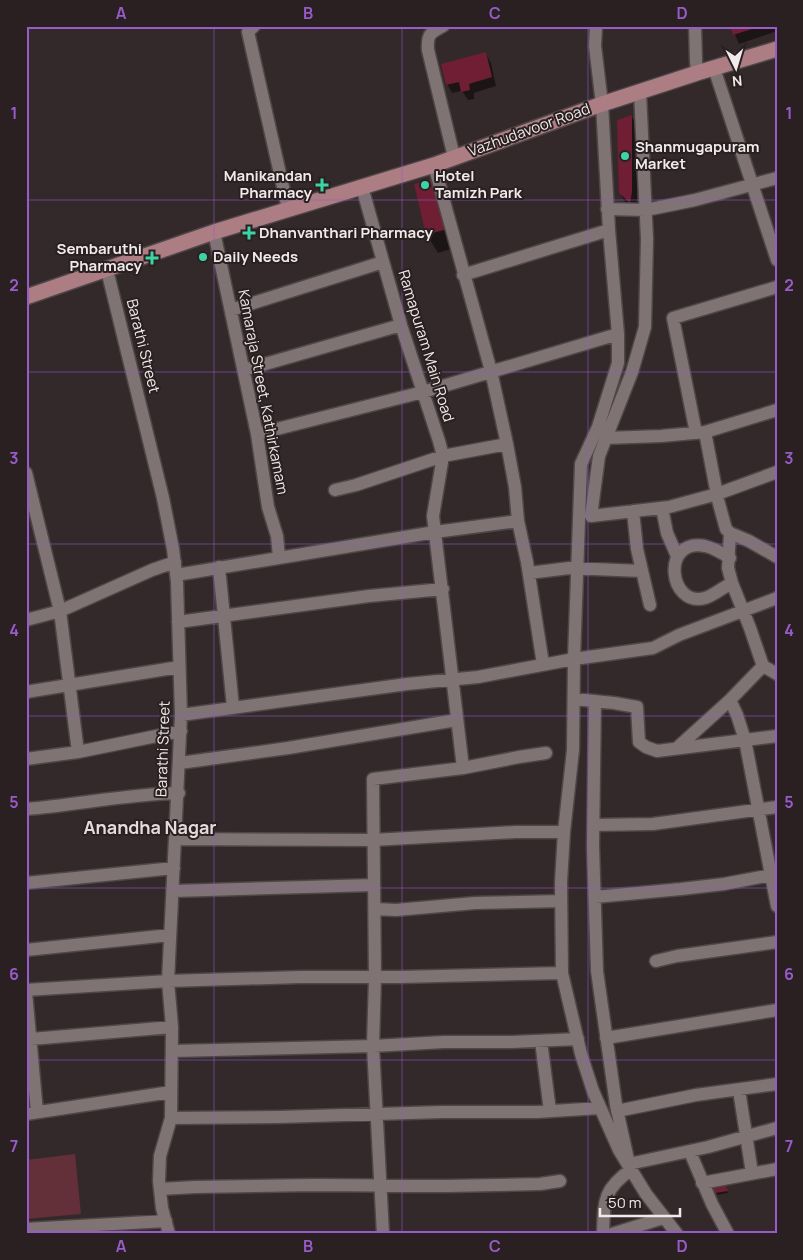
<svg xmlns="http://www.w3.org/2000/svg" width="803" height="1260" viewBox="0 0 803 1260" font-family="Manrope,sans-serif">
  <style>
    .green { fill: #632f38 }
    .shadow { fill: #0007 }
    .building { fill: #701e33 }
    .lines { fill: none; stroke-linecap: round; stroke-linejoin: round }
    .street-casing { stroke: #4e4647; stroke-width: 15 }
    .primary-casing { stroke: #4e4647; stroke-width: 18 }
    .street { stroke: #7f7374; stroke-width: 12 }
    .primary { stroke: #ad7d84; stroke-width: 15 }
    .grid { fill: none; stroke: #985cca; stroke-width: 1; stroke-opacity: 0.55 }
    .poi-dot { fill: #3cd4a4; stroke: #2a2021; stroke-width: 2 }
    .labels { text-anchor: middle; stroke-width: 4; stroke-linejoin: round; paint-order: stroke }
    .street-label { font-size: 15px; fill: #f1eaeb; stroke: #2a2021 }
    .poi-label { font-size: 15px; font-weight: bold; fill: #f1eaeb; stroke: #2a2021; text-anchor: start }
    .quarter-label { font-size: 18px; font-weight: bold; fill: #e8dadc; stroke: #2a2021 }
    .neatline { fill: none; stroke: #985cca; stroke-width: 2 }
    .grid-label { font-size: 16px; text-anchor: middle; font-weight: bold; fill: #985cca }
  </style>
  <rect width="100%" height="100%" fill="#34292a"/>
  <!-- green -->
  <path class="green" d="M75 1154 81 1214 26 1219V1160Z"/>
  <!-- shadow -->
  <path class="shadow" d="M731 26H777V31L739 44Z
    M486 54 491 63 496 86 474 93V99L468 100 462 91 452 93 447 84Z
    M632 117 637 126V202L635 210 625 202 620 193Z
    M433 181 457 247 438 253 427 235Z
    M726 1187 728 1193 717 1195 716 1192Z"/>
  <!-- building -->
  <path class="building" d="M730 26H758V27L733 35Z
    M486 52 492 77 469 84 470 90 461 92 459 82 446 85 441 64Z
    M632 115V192L630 203 619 193 617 120Z
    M434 179 447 229 426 235 414 184Z
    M725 1183 728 1191 715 1193 712 1185Z"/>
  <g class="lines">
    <defs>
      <path id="street" d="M254 26 248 32 288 209
        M443 26C430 33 427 34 428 50L454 157
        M596 26 595 46 602 104 609 230 618 334V363L598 427 581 464 574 659 573 750 564 832 561 882 562 973 581 1054 593 1091 607 1123 619 1150 646 1194 677 1234
        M695 26 696 61 697 73
        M714 68 777 260
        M640 92 647 239 645 327 632 372 599 456 591 516 669 507 717 494 777 472
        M434 165 491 371 507 444 515 487 518 521 527 562 543 664
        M362 187 401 325 439 441 443 456 433 516 463 768
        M607 209 646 210 695 200 777 178
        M214 232 257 434 268 507 277 536 279 557
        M107 270 163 498 173 549 177 582 181 715 168 981 172 1027 171 1118 160 1156 159 1181 162 1208 169 1234
        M463 275 609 230
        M231 310 383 262
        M244 370 401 325
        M705 432 718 500 726 529 730 533 749 541 777 557
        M696 433 673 318 777 287
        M257 434 423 392 618 334
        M606 438 661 436 705 432 777 410
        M26 473 60 611 78 752
        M335 490 356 485 443 456 507 444
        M662 508 667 533 677 556
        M633 511 637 549 650 605
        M730 533 728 568 732 583 750 628 763 666 777 674
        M730 558C722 553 714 548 705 546 660 538 669 608 705 598 715 595 723 587 732 583
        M219 567 233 707
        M529 573 569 568 642 571
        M176 575 435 532 518 521
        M26 620 60 611 152 570 175 562
        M178 622 369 596 443 589
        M26 692 179 667
        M574 699 614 703 637 707 639 742 646 747 657 751 777 736
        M730 700 737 715 745 740 777 906
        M595 701 593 846 597 971 616 1105 629 1164 708 1147 777 1128
        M181 715 407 684 478 677 574 659 653 648 679 635 777 598
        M677 748 730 700 763 666
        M26 759 78 752 181 731
        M180 763 288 748 457 720
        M26 809C77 805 127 794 179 793
        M594 825 653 824 777 807
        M176 839 373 840 515 832H564
        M26 883 174 868
        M174 891 374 885
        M595 897 681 889 724 884 777 874
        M375 909 396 910 475 903 561 901
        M26 950 170 935
        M656 961 677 956 777 942
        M26 990 168 981 300 977H400L562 973
        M26 992 37 1112
        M606 1038 777 1010
        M31 1039 172 1027
        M541 1041 550 1111
        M172 1051 373 1046 444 1042H512L578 1039
        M739 1090 752 1173
        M617 1111 696 1095 777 1084
        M26 1114 171 1092
        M171 1118 279 1117 442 1112H537L600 1108
        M690 1152 712 1204 728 1234
        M702 1183 777 1169
        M160 1189 195 1187 314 1185 447 1186 540 1184 560 1181
        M26 1229 166 1221
        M383 1234 373 1046 375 978 373 779 463 768 519 757 546 753
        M603 1234C604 1201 603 1189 632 1169
        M612 1234 663 1218"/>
      <path id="primary" d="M26 297 214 232 434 165 602 104 697 73 777 49"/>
    </defs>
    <!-- street casing -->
    <use href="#street" class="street-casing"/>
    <!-- primary casing -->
    <use href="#primary" class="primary-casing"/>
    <!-- street -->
    <use href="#street" class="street"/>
    <!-- primary -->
    <use href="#primary" class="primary"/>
  </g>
  <!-- grid -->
  <path class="grid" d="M214 26V1234M402 26V1234M588 26V1234M26 200H777M26 372H777M26 544H777M26 716H777M26 888H777M26 1060H777"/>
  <!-- markers -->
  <g class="poi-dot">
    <circle cx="625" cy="156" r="5"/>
    <path d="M319.5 177.5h5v5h5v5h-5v5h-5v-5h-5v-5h5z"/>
    <circle cx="425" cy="185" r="5"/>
    <path d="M246.5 225.5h5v5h5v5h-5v5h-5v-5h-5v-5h5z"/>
    <circle cx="203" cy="257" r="5"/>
    <path d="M149.5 250.5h5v5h5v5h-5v5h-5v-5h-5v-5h5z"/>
  </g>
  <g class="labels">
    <!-- street labels -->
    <g class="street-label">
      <text transform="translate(529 130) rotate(-20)" y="5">Vazhudavoor Road</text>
      <text transform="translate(143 346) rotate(76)" y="5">Barathi Street</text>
      <text transform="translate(426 346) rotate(73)" y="5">Ramapuram Main Road</text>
      <text transform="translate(263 392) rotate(79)" y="5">Kamaraja Street, Kathirkamam</text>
      <text transform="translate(163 749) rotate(-88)" y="5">Barathi Street</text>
    </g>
    <!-- poi labels -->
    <g class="poi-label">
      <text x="635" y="152">Shanmugapuram<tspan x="635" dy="17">Market</tspan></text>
      <text x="312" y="181" text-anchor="end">Manikandan<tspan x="312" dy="17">Pharmacy</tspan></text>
      <text x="435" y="181">Hotel<tspan x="435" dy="17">Tamizh Park</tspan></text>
      <text x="259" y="238">Dhanvanthari Pharmacy</text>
      <text x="142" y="254" text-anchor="end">Sembaruthi<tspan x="142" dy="17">Pharmacy</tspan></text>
      <text x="213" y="262">Daily Needs</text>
    </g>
    <!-- quarter labels -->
    <g class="quarter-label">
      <text x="150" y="834">Anandha Nagar</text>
    </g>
  </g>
  <!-- border -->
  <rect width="803" height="1260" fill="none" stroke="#2a2021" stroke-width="55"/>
  <!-- north arrow -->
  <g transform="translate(736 68) rotate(175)" stroke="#2a2021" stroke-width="4" paint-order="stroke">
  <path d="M0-4L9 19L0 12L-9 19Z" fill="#f1eaeb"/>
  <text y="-8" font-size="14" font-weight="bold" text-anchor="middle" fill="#f1eaeb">N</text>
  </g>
  <!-- scale -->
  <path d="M600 1208v8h80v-8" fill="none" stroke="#f1eaeb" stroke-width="2.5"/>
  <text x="608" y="1208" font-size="15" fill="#f1eaeb" stroke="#2a2021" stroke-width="4" paint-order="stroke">50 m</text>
  <rect x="28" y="28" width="748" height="1204" class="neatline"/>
  <g class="grid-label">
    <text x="121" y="19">A</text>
    <text x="308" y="19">B</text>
    <text x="495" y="19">C</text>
    <text x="682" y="19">D</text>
    <text x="14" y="119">1</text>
    <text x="789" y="119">1</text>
    <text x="14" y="291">2</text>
    <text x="789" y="291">2</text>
    <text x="14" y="464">3</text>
    <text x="789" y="464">3</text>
    <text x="14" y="636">4</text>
    <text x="789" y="636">4</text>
    <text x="14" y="808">5</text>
    <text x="789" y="808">5</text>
    <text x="14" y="980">6</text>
    <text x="789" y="980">6</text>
    <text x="14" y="1152">7</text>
    <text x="789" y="1152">7</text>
    <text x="121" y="1252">A</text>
    <text x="308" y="1252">B</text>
    <text x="495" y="1252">C</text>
    <text x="682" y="1252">D</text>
  </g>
</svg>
